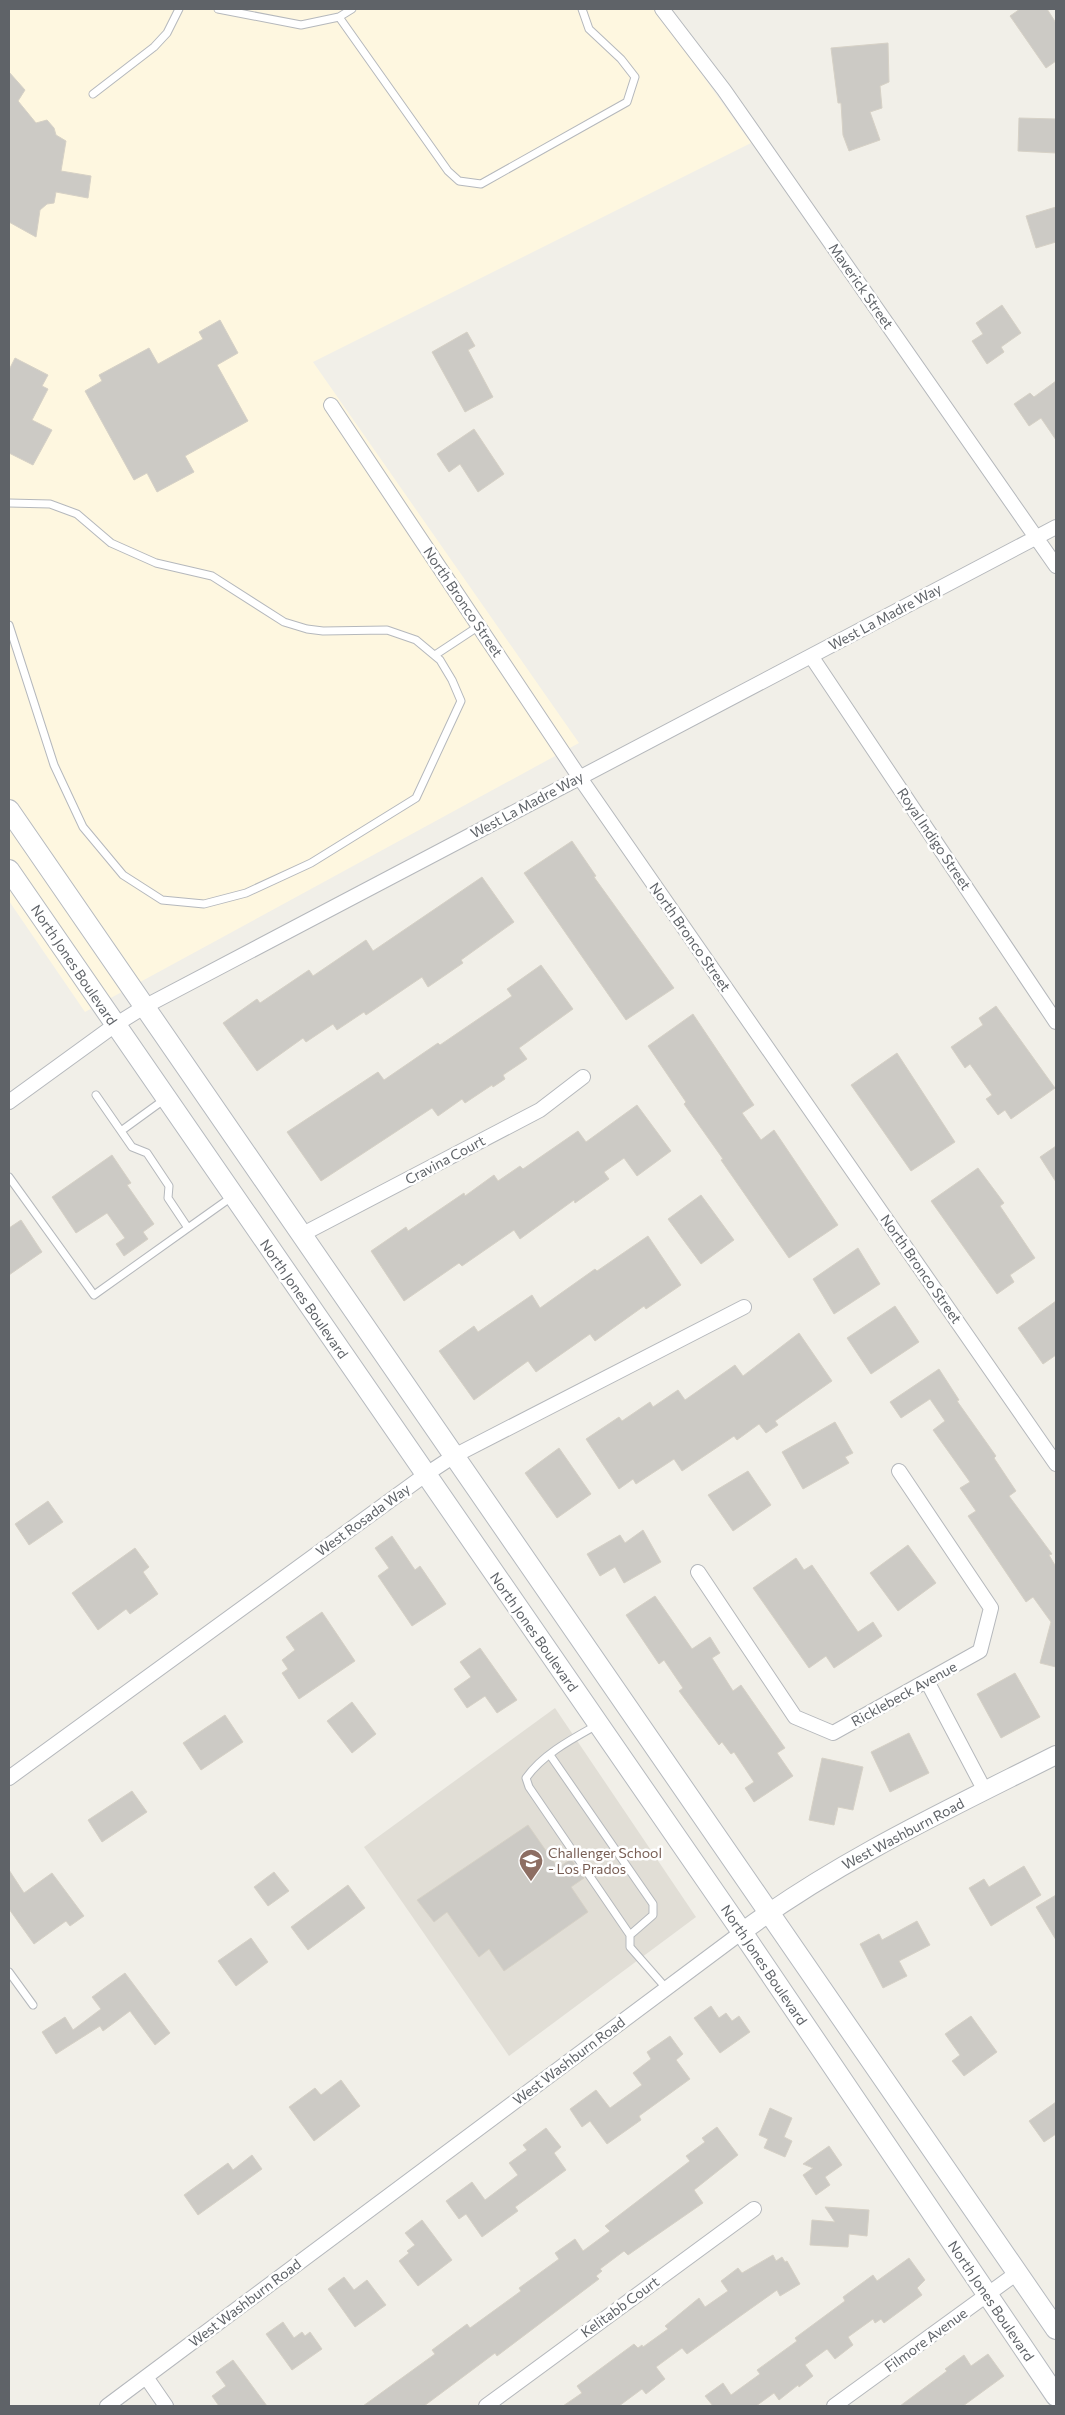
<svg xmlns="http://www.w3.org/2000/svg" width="1065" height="2415" viewBox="0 0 1065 2415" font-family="Commissioner,sans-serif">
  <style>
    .commercial { fill: #fef7e0 }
    .education { fill: #e1ded6 }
    .building { fill: #cccac5; stroke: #d6d1c6 }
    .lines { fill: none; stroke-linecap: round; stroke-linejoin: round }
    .service-casing { stroke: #b5b8bc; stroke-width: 9 }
    .minor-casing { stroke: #b5b8bc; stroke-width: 16 }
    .tertiary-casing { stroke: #b5b8bc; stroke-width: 20 }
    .secondary-casing { stroke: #b6babf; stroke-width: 22 }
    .service { stroke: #fff; stroke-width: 7 }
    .minor { stroke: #fff; stroke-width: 14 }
    .tertiary { stroke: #fff; stroke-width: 18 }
    .secondary { stroke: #fff; stroke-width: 20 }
    .labels { text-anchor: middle; stroke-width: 5; stroke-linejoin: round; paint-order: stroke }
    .street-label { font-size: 14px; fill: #5f6368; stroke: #fff }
    .education-label { font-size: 14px; fill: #785e54; stroke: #fff; text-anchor: start }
  </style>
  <rect width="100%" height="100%" fill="#f1efe8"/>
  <!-- commercial -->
  <path class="commercial" d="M9 9H655L751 143 313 362 579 743 85 1012 9 901Z"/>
  <!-- education -->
  <path class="education" d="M555 1708 696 1917 509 2056 364 1847Z"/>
  <!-- building -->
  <path class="building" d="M1020 9H1047L1056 23V61L1046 68 1010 16Z
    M888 43 889 82 880 86 882 108 870 112 880 140 849 151 843 135 841 103H838L831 48Z
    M9 72 25 90 18 101 36 123 47 120 54 128 56 135 66 141 61 171 91 176 88 198 56 192 54 203 47 204 40 210 36 237 9 222Z
    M1019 118 1056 119V153L1018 151Z
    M1056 207V242L1036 248 1026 216Z
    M1002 305 1021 333 1001 347 1004 352 987 364 972 341 983 334 976 323Z
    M220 320 238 353 217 365 248 421 185 456 194 472 157 492 147 473 134 480 85 391 102 381 99 375 149 348 158 364 203 339 199 332Z
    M467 332 475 346 468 350 493 397 465 412 432 352Z
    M15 358 48 375 42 386 48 389 32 420 52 430 33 465 9 453V370Z
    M1056 381V440L1041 418 1029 426 1014 404 1030 393 1034 397Z
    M474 429 504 474 478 492 460 464 449 472 437 454Z
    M572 841 596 876 594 877 674 988 626 1020 524 873Z
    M482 877 514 922 461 960 463 963 428 987 422 977 366 1015 364 1012 337 1030 333 1024 306 1042 303 1038 257 1071 223 1023 257 999 260 1003 309 970 313 976 366 940 373 951Z
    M541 965 573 1009 519 1048 527 1059 503 1075 505 1079 493 1087 492 1085 465 1103 462 1099 438 1116 432 1108 321 1181 287 1132 378 1072 384 1080 438 1043 440 1045 512 996 507 989Z
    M996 1006 1055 1088 1011 1119 1005 1110 998 1115 986 1099 992 1095 970 1064 965 1068 951 1047 983 1025 979 1018Z
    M693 1014 754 1105 742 1113 761 1140 774 1130 838 1225 789 1258 721 1160 723 1159 684 1104 686 1102 648 1046Z
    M897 1053 955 1142 911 1171 851 1085Z
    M637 1105 671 1151 637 1176 624 1158 604 1172 609 1179 575 1203 574 1200 520 1239 514 1230 462 1266 459 1263 404 1301 371 1251 406 1227 408 1231 464 1193 465 1196 494 1175 498 1181 520 1166 523 1169 578 1131 586 1142Z
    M1056 1146V1182L1040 1157Z
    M112 1155 131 1183 127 1185 154 1224 143 1232 148 1239 124 1256 116 1244 125 1238 107 1213 76 1233 52 1197Z
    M978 1168 1004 1203 1000 1206 1035 1258 1010 1275 1014 1282 997 1294 931 1201Z
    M701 1195 734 1240 701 1264 668 1219Z
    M21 1220 42 1252 9 1275V1228Z
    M648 1236 681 1285 646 1309 644 1306 595 1341 590 1334 536 1372 528 1361 474 1400 439 1351 474 1326 478 1332 532 1295 540 1308 595 1269 597 1271Z
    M858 1248 880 1284 834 1314 813 1279Z
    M1056 1301V1355L1043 1364 1018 1328Z
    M895 1306 919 1342 871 1374 847 1338Z
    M799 1333 832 1381 775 1421 778 1425 766 1433 759 1424 737 1440 734 1436 682 1471 674 1459 636 1484 633 1479 619 1489 586 1439 619 1417 622 1421 650 1402 653 1407 678 1390 685 1400 735 1365 743 1376Z
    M939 1369 959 1400 957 1401 996 1456 994 1458 1016 1491 1009 1496 1052 1554 1049 1555 1056 1567V1667L1040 1663 1051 1622 1033 1597 1026 1602 968 1516 976 1511 960 1488 970 1482 933 1430 945 1421 930 1399 901 1418 890 1402Z
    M835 1422 853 1453 845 1457 849 1463 803 1489 782 1452Z
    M559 1448 591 1494 557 1518 525 1473Z
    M748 1471 771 1505 733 1531 708 1495Z
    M48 1501 63 1522 29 1545 15 1524Z
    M643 1530 661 1562 624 1583 615 1567 600 1576 587 1554 620 1535 625 1543Z
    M392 1536 415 1570 420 1566 446 1604 412 1626 378 1576 389 1568 375 1548Z
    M908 1545 936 1583 898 1611 870 1573Z
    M135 1548 149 1567 143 1572 158 1594 130 1614 126 1609 98 1630 72 1593Z
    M796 1558 804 1570 812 1565 858 1632 873 1622 882 1636 834 1668 826 1656 809 1668 753 1588Z
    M655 1596 692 1649 710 1637 720 1653 712 1658 733 1691 741 1685 785 1748 777 1753 793 1776 754 1802 745 1788 754 1782 734 1752 731 1754 722 1742 719 1745 679 1691 683 1688 664 1660 659 1664 626 1615Z
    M322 1612 355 1661 299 1699 282 1673 288 1669 282 1660 295 1650 286 1637Z
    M480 1648 517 1700 497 1713 485 1696 467 1708 454 1689 471 1677 460 1662Z
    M1015 1673 1040 1717 1001 1738 977 1694Z
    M352 1702 376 1734 352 1753 327 1721Z
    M225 1715 243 1742 201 1770 183 1743Z
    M909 1733 929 1773 890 1792 871 1752Z
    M822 1758 863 1767 853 1810 838 1807 834 1825 809 1820Z
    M132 1791 147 1812 102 1842 88 1820Z
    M528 1825 558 1868 571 1859 584 1878 571 1887 588 1912 504 1971 489 1949 479 1957 447 1912 434 1922 417 1900Z
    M1024 1866 1041 1895 991 1926 969 1888 984 1879 989 1887Z
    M9 1870 24 1893 52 1873 84 1916 70 1926 66 1921 34 1944 9 1909Z
    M274 1872 289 1891 268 1906 254 1887Z
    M348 1885 365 1908 308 1950 291 1927Z
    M1056 1895V1940L1036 1907Z
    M917 1921 930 1945 899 1961 907 1976 883 1988 860 1944 879 1934 882 1940Z
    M251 1938 268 1962 236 1986 218 1961Z
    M125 1973 170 2033 155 2045 130 2011 103 2031 100 2026 56 2054 42 2032 65 2017 73 2030 101 2009 92 1997Z
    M711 2006 719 2018 726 2013 732 2021 739 2016 750 2032 720 2053 694 2018Z
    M971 2016 997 2052 964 2076 952 2061 960 2055 945 2034Z
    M670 2036 683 2054 676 2060 690 2079 639 2116 641 2120 607 2144 590 2121 582 2127 570 2109 596 2090 610 2108 642 2085 633 2073 651 2059 647 2052Z
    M341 2080 360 2106 314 2141 289 2107 315 2088 321 2095Z
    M1056 2102V2134L1044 2142 1029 2121Z
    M770 2108 792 2118 784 2137 792 2141 785 2157 764 2148 768 2139 759 2135Z
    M717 2127 738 2155 694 2190 703 2203 628 2255 624 2251 600 2269 602 2271 596 2276 599 2279 497 2356 495 2353 424 2406H363L435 2354 432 2350 467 2324 470 2328 521 2291 519 2288 559 2259 555 2253 575 2239 583 2251 610 2231 605 2226 690 2161 686 2156 705 2142 702 2138Z
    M546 2128 561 2147 554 2153 566 2170 515 2207 518 2211 482 2237 466 2214 459 2219 446 2201 472 2182 485 2200 518 2175 509 2163 527 2150 523 2145Z
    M829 2146 842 2165 825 2177 830 2185 816 2195 803 2175 813 2168 803 2164Z
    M252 2155 262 2169 198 2215 184 2195 228 2163 233 2170Z
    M825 2207 869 2210 867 2236 849 2234 848 2247 810 2245 812 2220 835 2222Z
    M422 2220 452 2260 418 2286 399 2261 409 2253 407 2251 415 2245 405 2233Z
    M773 2255 776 2261 782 2257 785 2262 787 2261 800 2284 780 2296 777 2290 687 2354 682 2348 656 2367 665 2379 646 2394 642 2389 619 2406H563L582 2393 577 2386 634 2344 638 2348 642 2345 643 2347 668 2329 665 2326 699 2298 705 2307 728 2291 721 2281 738 2268 742 2273Z
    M909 2258 925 2280 917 2288 922 2295 884 2323 881 2319 875 2323 873 2319 848 2337 853 2345 835 2359 827 2349 805 2365 813 2376 799 2387 798 2385 779 2400 774 2393 756 2406H713L705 2396 723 2383 731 2395 760 2374 757 2370 797 2341 795 2338 845 2301 843 2297 873 2275 877 2281Z
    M344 2277 354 2290 367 2280 386 2305 355 2327 328 2289Z
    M283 2322 294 2338 302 2332 305 2336 310 2332 322 2349 292 2370 266 2334Z
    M988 2354 1004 2376 963 2406H900L947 2371 945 2369 964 2355 971 2366Z
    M233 2360 267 2406H219L212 2396 226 2386 216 2372Z"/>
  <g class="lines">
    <defs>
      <path id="service" d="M218 9 301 25 339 17 448 171 459 181 481 184 627 102 635 77 621 59 589 29 582 9
        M339 17 352 9
        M93 94 154 47 167 33 179 9
        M9 503 50 504 77 514 111 543 156 563 212 576 284 622 307 629 323 631 387 630 416 640 440 660 452 680 461 701 416 798 311 863 246 893 204 904 162 900 123 875 83 827 54 765 9 625
        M435 655 479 626
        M96 1095 132 1147 147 1153 169 1186 168 1198 188 1228 233 1196
        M121 1131 165 1099
        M9 1177 94 1295 188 1228
        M550 1755 653 1904V1915L630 1935 529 1787 526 1778C543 1754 572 1739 597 1725
        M630 1935V1947L666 1988
        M9 1972 33 2005"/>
      <path id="minor" d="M662 9 724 90 1056 566
        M331 405 580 778 1056 1464
        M811 656 1056 1022
        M9 1102 115 1025 144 1007 1056 527
        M301 1235 540 1110 583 1077
        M698 1572 795 1717 833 1733 980 1651 991 1608 899 1471
        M927 1681 985 1791
        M9 1778 425 1475 454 1456 744 1307
        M146 2377 166 2406
        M107 2406 742 1932
        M486 2406 754 2209
        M834 2406 1017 2273"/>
      <path id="tertiary" d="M742 1932C839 1860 949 1809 1056 1755"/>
      <path id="secondary" d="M9 810 1056 2329
        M9 870 742 1932 1056 2396"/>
    </defs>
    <!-- service casing -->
    <use href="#service" class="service-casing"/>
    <!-- minor casing -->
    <use href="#minor" class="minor-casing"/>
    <!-- tertiary casing -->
    <use href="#tertiary" class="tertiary-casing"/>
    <!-- secondary casing -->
    <use href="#secondary" class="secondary-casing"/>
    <!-- service -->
    <use href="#service" class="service"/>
    <!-- minor -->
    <use href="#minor" class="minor"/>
    <!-- tertiary -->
    <use href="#tertiary" class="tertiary"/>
    <!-- secondary -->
    <use href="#secondary" class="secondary"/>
  </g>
  <!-- icons -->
  <defs>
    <symbol id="school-pin" viewBox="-11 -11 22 30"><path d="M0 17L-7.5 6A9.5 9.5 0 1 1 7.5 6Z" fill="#8d6e63" stroke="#fff"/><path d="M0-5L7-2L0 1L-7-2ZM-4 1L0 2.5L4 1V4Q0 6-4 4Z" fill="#fff"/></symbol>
  </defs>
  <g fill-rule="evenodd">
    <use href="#school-pin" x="517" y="1847" width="28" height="38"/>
  </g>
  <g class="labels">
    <!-- street labels -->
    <g class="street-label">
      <text transform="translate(861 286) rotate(55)" y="5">Maverick Street</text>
      <text transform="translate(463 602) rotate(56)" y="5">North Bronco Street</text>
      <text transform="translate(885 617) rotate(-28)" y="5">West La Madre Way</text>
      <text transform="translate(527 805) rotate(-28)" y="5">West La Madre Way</text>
      <text transform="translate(934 839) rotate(56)" y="5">Royal Indigo Street</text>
      <text transform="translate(690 937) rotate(55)" y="5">North Bronco Street</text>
      <text transform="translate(74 965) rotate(56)" y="5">North Jones Boulevard</text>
      <text transform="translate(445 1160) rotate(-28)" y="5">Cravina Court</text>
      <text transform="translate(921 1269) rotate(55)" y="5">North Bronco Street</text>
      <text transform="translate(304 1299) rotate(55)" y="5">North Jones Boulevard</text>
      <text transform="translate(363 1520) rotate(-36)" y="5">West Rosada Way</text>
      <text transform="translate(534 1632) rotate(55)" y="5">North Jones Boulevard</text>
      <text transform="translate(904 1694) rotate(-29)" y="5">Ricklebeck Avenue</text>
      <text transform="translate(903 1834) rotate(-28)" y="5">West Washburn Road</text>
      <text transform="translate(764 1965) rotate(56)" y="5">North Jones Boulevard</text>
      <text transform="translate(569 2061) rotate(-37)" y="5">West Washburn Road</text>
      <text transform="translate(991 2301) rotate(56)" y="5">North Jones Boulevard</text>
      <text transform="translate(245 2303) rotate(-37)" y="5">West Washburn Road</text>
      <text transform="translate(620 2307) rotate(-36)" y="5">Kelitabb Court</text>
      <text transform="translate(926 2340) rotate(-36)" y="5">Filmore Avenue</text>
    </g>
    <!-- education labels -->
    <g class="education-label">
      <text x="548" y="1858">Challenger School<tspan x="548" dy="16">- Los Prados</tspan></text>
    </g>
  </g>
  <!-- border -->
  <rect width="1065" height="2415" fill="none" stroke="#5f6368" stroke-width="20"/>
</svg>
